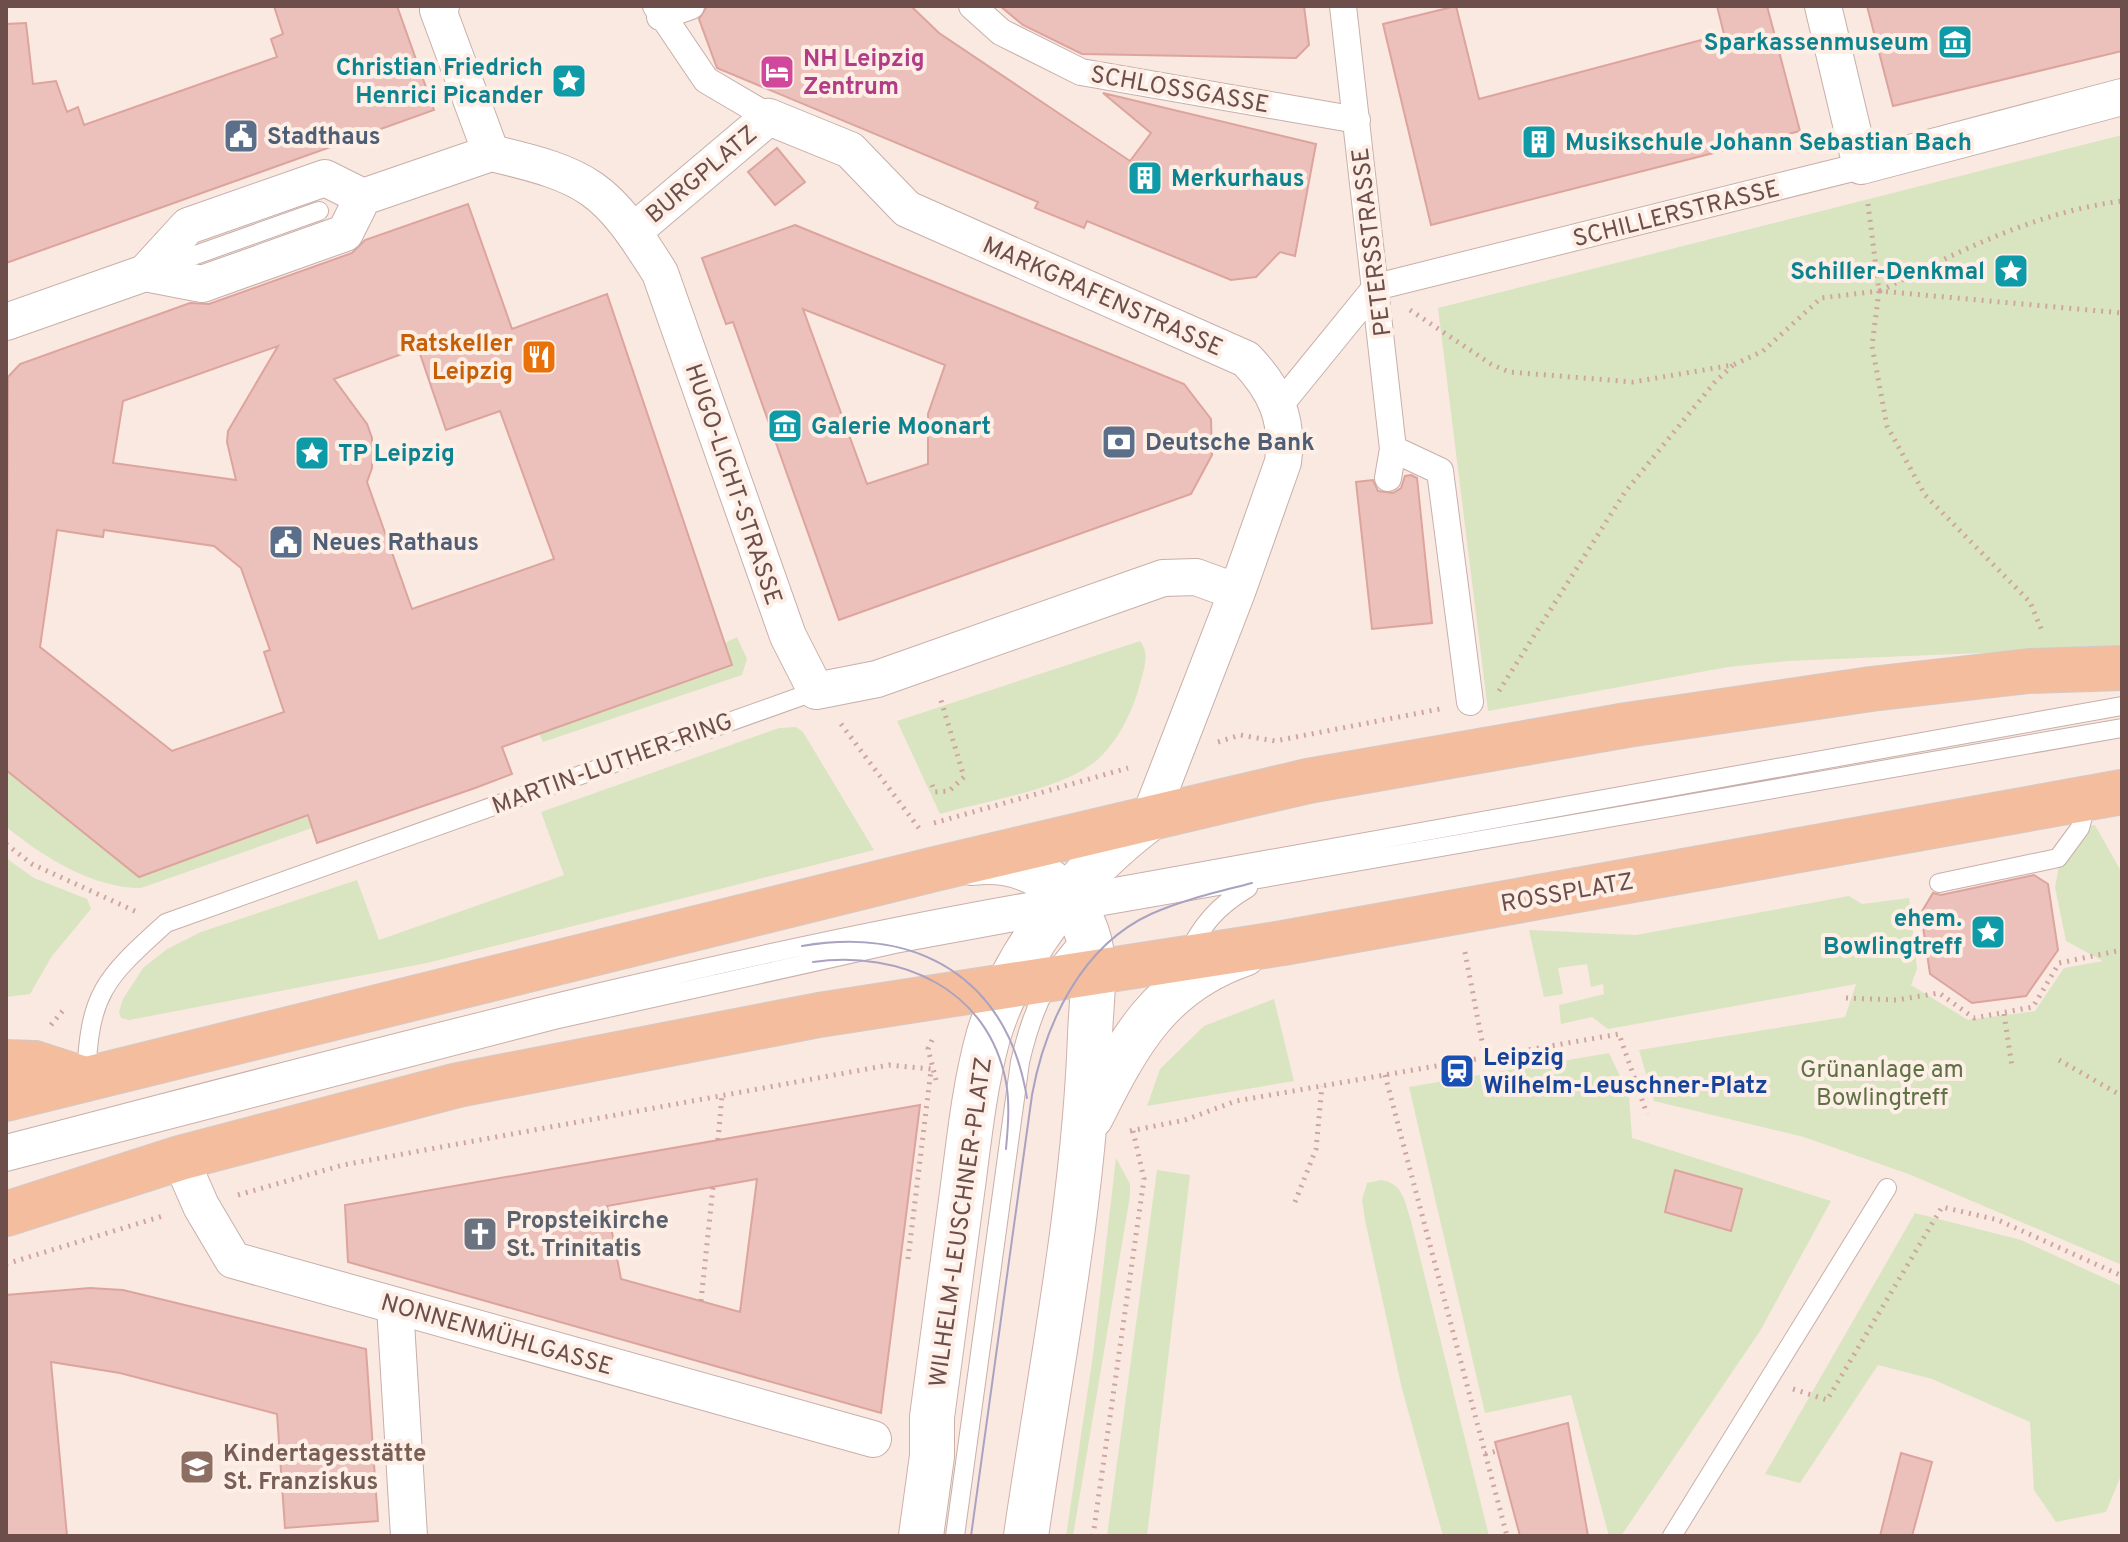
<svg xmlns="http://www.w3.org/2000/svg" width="2128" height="1542" viewBox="0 0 2128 1542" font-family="Overpass,sans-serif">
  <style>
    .green { fill: #d9e5c1 }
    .building { fill: #ecc1bb; stroke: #dda49d; stroke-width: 2; fill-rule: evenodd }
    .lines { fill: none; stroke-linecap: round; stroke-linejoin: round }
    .service-casing { stroke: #c8afa9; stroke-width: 20 }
    .pedestrian-casing { stroke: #c8afa9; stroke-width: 28 }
    .minor-casing { stroke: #c8afa9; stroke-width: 38 }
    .secondary-casing { stroke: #ceb0a9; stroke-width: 46 }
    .primary-casing { stroke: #d3cac9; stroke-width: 46 }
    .path { stroke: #d0a59f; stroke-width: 5; stroke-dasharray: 2 6; stroke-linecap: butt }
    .service { stroke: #fff; stroke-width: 18 }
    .pedestrian { stroke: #fff; stroke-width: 26 }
    .minor { stroke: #fff; stroke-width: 36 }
    .secondary { stroke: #fff; stroke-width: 44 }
    .primary { stroke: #f3bd9e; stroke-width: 44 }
    .tram { stroke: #aaa2c0; stroke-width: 2 }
    .labels { text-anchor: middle; stroke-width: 8; stroke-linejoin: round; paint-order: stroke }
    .culture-label { font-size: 24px; font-weight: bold; fill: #0d838f; stroke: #fdeee6; text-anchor: end }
    .hotel-label { font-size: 24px; font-weight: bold; fill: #b23c85; stroke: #fdeee6; text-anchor: start }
    .street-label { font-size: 24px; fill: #6d4e4a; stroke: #fdeee6 }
    .service-label { font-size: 24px; font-weight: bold; fill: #4e5e75; stroke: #fdeee6; text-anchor: start }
    .food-label { font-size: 24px; font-weight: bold; fill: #c56008; stroke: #fdeee6; text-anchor: end }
    .transit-label { font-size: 24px; font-weight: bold; fill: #164399; stroke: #fdeee6; text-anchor: start }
    .park-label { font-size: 24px; fill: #5e7244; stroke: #fdeee6 }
    .worship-label { font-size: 24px; font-weight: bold; fill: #5b616d; stroke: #fdeee6; text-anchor: start }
    .education-label { font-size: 24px; font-weight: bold; fill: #785e54; stroke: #fdeee6; text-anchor: start }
  </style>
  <rect width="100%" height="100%" fill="#f9e9e1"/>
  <!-- green -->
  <path class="green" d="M2122 135V647L1788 661 1728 667 1488 711 1438 308Z
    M737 637 747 659 742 675 543 742 539 734Z
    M1140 641C1151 654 1143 672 1139 687 1132 713 1117 743 1096 761 1061 790 985 801 940 814L897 721Z
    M796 727 803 732 874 850 427 963 129 1020 121 1018 119 1012 123 999 143 968 167 949 201 932 357 880 379 940 564 875 541 812 779 728Z
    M6 770 139 877 307 815 312 828 141 888C93 888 45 858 9 829L6 825Z
    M2095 825 2122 873V1265L1911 1175 1804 1137 1654 1101 1639 1050 1845 1017 1856 984 1608 1029 1592 1017 1561 1024 1559 1005 1604 994 1603 984 1591 987 1587 964 1558 968 1563 994 1544 997 1529 930 1636 935 1849 896 1862 904 1909 898 1917 969 1911 985 1968 1020 2035 1011 2064 968 2103 961 2066 941 2055 887 2066 829Z
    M6 858 34 878 87 899 91 909 52 956 30 994 6 997Z
    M1274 999 1294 1081 1147 1106 1160 1069 1204 1026Z
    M1609 1053 1629 1095 1632 1138 1831 1201 1760 1331 1621 1536H1609L1571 1395 1485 1413 1409 1087Z
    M1116 1158 1130 1184V1196L1073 1536H1066L1093 1355Z
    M1157 1170 1190 1175 1147 1536H1107Z
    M1381 1180C1403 1183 1405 1202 1411 1221L1489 1536H1443L1402 1389 1365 1220 1362 1200 1367 1183Z
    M1915 1213 2021 1240 2122 1286V1473L2106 1512 2056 1522 2034 1490 2030 1422 1932 1379 1878 1365 1800 1483 1765 1474Z"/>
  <!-- building -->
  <path class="building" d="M274 6H397L434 110 6 263V24L26 23 33 84 56 81 67 112 78 107 84 125 277 57 271 39 283 34Z
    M707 6H911L939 33 1130 161 1151 133 1103 93 1316 144 1295 256 1280 252 1256 277 1231 280 1087 221 1084 228 1035 208 1038 202 717 68 699 19Z
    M1000 6H1304L1309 45 1296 58 1082 54 1023 25Z
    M1456 6 1479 99 1724 34 1717 6H1767L1800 131 1431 225 1383 24Z
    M1867 6H2122V51L1893 106Z
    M777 148 805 182 775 205 748 172Z
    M468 204 512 329 607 294 732 665 502 747 512 774 475 788 317 843 308 815 139 877 6 770 8 377 20 364 190 303 209 304 352 253 365 240ZM278 346 228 431 227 442 236 480 113 463 123 401ZM418 348 446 430 500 411 554 559 412 609 367 482 372 468V438L367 424 334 379ZM57 530 103 537 104 530 214 546 241 568 270 650 264 652 284 712 172 751 40 647Z
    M795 225 1184 384 1211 419 1212 455 1191 494 839 620 733 322 726 324 702 258ZM803 309 945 365 928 414V464L867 484Z
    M1411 475 1417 478 1432 623 1372 629 1356 482 1373 480 1378 491 1393 493 1401 488 1405 476Z
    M2034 875 2048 884 2058 950 2026 996 1972 1003 1930 974 1921 913 1933 893 1941 895Z
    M920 1105 881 1413 348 1262 345 1205ZM757 1179 740 1312 621 1279 607 1206Z
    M1675 1170 1742 1189 1731 1231 1665 1212Z
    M90 1288 123 1290 366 1349 378 1521 285 1528 277 1414 120 1373 51 1362 67 1536H6V1295Z
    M1568 1423 1588 1536H1520L1495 1442Z
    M1901 1453 1932 1462 1912 1536H1880Z"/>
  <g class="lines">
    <defs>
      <path id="service" d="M159 268 319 211
        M1939 883 2058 858 2080 828 2088 798
        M1081 893 2122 706
        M1075 911 2122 728
        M1186 956C1202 925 1217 906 1248 888
        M86 1080C89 993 104 979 166 923L816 691
        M6 1144C354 1054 701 958 1056 897
        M6 1162 554 1020 895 944 1042 917
        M955 1536 1020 1062C1031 1014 1049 969 1086 934
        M1672 1536 1887 1188"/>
      <path id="pedestrian" d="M656 6 706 80 769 117
        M972 6 1001 32 1081 72 1357 120
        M1343 6 1393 449 1388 478
        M660 17 691 6
        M1280 405 1376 287 1861 166
        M1393 449 1440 471 1470 702"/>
      <path id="minor" d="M441 6 438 10 491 153
        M1823 6 1861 166 2122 97
        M491 153C590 176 606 187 660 273L788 636 816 691 877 679 1163 578 1196 577 1237 592
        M634 231 769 117 850 150 907 209 1246 359C1275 389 1289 419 1283 462L1237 592 1149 819
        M145 273 202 284 345 233 363 197
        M6 322 145 273 188 226 325 178 363 197 491 153
        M180 1158 201 1206 233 1260 873 1439
        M395 1306 409 1536"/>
      <path id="secondary" d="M973 863C1024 857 1070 883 1087 933 1098 964 1091 1002 1090 1035 1084 1203 1050 1370 1026 1536
        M1091 1117C1129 1041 1160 983 1244 954
        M921 1536 932 1456V1417C942 1342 952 1268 962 1193 969 1141 974 1088 988 1037 1014 951 1078 872 1149 819"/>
      <path id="primary" d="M6 1062 35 1063 81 1078
        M6 1099 935 869 1308 781 1627 725 1871 689 2029 671 2122 668
        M6 1214 180 1158 458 1085 819 1015 1283 943 2122 792"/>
    </defs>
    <!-- service casing -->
    <use href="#service" class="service-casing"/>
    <!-- pedestrian casing -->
    <use href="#pedestrian" class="pedestrian-casing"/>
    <!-- minor casing -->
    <use href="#minor" class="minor-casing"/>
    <!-- secondary casing -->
    <use href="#secondary" class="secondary-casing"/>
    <!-- primary casing -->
    <use href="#primary" class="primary-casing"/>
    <!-- path -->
    <path class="path" d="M1868 204 1879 291 1872 346 1887 426 1925 495 2030 602 2042 631
      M1880 291C1957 252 2036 212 2122 201
      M1410 310 1491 364 1509 372 1633 382 1733 365 1763 351 1821 298 1879 291 2122 313
      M1499 691 1625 492 1714 383 1733 365
      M841 724 921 831
      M1218 742 1240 735 1275 741 1440 709
      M932 785 935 792 949 791 964 777 940 697
      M934 823 1128 768
      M6 844 32 864 139 913
      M1465 952 1485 1057
      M1846 998 1896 1000 1939 993 1974 1018 2033 1007 2059 963 2122 950
      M2004 1014 2012 1067
      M51 1025 65 1008
      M932 1040 928 1049 936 1080
      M2059 1060 2122 1096
      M1385 1075 1507 1536
      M1130 1131 1185 1120 1236 1101 1619 1034 1647 1114
      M718 1140 722 1095
      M238 1195 343 1165 889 1065 931 1069
      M1295 1202 1316 1149 1322 1086
      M908 1259 931 1070
      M6 1264 166 1215
      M701 1301 713 1187
      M1793 1389 1827 1400 1942 1207 1998 1220 2122 1276
      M1485 1454 1497 1451
      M1093 1536 1144 1179 1133 1131"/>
    <!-- service -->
    <use href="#service" class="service"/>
    <!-- pedestrian -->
    <use href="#pedestrian" class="pedestrian"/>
    <!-- minor -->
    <use href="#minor" class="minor"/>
    <!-- secondary -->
    <use href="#secondary" class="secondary"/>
    <!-- primary -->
    <use href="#primary" class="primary"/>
    <!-- tram -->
    <path class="tram" d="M802 946C918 926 1007 978 1027 1098
      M813 962C900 950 988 988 1006 1082 1010 1104 1008 1127 1006 1149
      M971 1536 1032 1095C1045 1024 1081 946 1151 914 1182 900 1218 892 1252 883"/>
  </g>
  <!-- icons -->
  <defs>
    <symbol id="museum-square" viewBox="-11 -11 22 22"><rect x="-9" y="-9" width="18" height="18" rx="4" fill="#0f9aa8" stroke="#fdeee6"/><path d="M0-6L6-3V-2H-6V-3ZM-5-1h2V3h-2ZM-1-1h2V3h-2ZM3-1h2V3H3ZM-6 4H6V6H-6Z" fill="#fff"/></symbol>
    <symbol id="hotel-square" viewBox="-11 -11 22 22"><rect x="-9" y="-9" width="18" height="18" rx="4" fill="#d1479c" stroke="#fdeee6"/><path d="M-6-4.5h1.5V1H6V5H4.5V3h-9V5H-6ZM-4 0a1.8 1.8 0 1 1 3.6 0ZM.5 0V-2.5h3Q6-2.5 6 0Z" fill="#fff"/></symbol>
    <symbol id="sight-square" viewBox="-11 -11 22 22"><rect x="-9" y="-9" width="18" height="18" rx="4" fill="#0f9aa8" stroke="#fdeee6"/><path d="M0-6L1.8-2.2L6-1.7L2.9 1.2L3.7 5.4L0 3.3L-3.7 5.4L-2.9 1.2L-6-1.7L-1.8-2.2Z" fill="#fff"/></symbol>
    <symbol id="civic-square" viewBox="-11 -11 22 22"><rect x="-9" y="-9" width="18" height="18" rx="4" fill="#5c6f8a" stroke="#fdeee6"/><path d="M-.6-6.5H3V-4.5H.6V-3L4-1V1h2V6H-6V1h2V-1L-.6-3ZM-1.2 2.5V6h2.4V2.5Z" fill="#fff"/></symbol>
    <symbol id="building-square" viewBox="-11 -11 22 22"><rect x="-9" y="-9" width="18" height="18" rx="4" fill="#0f9aa8" stroke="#fdeee6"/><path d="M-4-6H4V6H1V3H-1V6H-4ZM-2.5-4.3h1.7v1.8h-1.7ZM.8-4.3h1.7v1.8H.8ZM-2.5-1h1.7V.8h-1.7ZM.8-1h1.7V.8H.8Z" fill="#fff"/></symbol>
    <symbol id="restaurant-square" viewBox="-11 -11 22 22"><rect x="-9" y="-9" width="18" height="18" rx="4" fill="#e8710a" stroke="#fdeee6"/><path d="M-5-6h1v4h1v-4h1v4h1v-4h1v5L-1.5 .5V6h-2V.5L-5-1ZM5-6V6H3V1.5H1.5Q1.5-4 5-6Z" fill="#fff"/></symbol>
    <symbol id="bank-square" viewBox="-11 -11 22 22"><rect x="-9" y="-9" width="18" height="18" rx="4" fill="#5c6f8a" stroke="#fdeee6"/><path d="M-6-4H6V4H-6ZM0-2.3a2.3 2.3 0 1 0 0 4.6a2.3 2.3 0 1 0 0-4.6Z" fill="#fff"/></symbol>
    <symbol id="station-square" viewBox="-11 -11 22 22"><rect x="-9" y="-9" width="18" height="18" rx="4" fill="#1a4fb4" stroke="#fdeee6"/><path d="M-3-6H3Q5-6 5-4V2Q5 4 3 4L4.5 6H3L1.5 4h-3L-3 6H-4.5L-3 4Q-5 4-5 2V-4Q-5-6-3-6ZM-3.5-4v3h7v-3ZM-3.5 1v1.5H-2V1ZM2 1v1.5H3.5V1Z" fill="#fff"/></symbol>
    <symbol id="church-square" viewBox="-11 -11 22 22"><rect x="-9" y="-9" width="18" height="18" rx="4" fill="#6b7280" stroke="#fdeee6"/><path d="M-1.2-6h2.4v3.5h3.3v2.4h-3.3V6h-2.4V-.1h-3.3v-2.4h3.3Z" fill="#fff"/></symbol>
    <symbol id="school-square" viewBox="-11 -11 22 22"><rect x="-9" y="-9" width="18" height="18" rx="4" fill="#8d6e63" stroke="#fdeee6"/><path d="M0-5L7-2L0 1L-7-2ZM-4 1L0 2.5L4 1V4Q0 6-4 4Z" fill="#fff"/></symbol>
  </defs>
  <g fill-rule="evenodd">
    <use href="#museum-square" x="1935" y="22" width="40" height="40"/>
    <use href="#hotel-square" x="757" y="52" width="40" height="40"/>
    <use href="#sight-square" x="549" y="61" width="40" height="40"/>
    <use href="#civic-square" x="221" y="116" width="40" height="40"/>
    <use href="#building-square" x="1519" y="122" width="40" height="40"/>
    <use href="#building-square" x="1125" y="158" width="40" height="40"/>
    <use href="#sight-square" x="1991" y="251" width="40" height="40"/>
    <use href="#restaurant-square" x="519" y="337" width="40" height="40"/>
    <use href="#museum-square" x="765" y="406" width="40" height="40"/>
    <use href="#bank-square" x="1099" y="422" width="40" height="40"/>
    <use href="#sight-square" x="292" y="433" width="40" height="40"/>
    <use href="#civic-square" x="266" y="522" width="40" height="40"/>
    <use href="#sight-square" x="1968" y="912" width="40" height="40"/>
    <use href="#station-square" x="1437" y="1051" width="40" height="40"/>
    <use href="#church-square" x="460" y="1214" width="40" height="40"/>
    <use href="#school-square" x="177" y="1447" width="40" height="40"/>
  </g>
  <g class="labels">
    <!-- culture labels -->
    <g class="culture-label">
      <text x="1929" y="50">Sparkassenmuseum</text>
      <text x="543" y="75">Christian Friedrich<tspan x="543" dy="28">Henrici Picander</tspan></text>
      <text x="1565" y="150" text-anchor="start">Musikschule Johann Sebastian Bach</text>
      <text x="1171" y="186" text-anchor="start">Merkurhaus</text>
      <text x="1985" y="279">Schiller-Denkmal</text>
      <text x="811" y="434" text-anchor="start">Galerie Moonart</text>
      <text x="338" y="461" text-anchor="start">TP Leipzig</text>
      <text x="1962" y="926">ehem.<tspan x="1962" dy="28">Bowlingtreff</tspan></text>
    </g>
    <!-- hotel labels -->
    <g class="hotel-label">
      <text x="803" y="66">NH Leipzig<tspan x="803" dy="28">Zentrum</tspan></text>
    </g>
    <!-- street labels -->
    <g class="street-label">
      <text transform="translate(1180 89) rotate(10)" y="8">SCHLOSSGASSE</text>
      <text transform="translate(701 174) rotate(-40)" y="8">BURGPLATZ</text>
      <text transform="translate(1676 213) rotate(-14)" y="8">SCHILLERSTRASSE</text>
      <text transform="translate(1371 242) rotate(-97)" y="8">PETERSSTRASSE</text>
      <text transform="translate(1103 296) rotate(24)" y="8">MARKGRAFENSTRASSE</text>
      <text transform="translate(734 484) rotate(71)" y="8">HUGO-LICHT-STRASSE</text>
      <text transform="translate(612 763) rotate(-20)" y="8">MARTIN-LUTHER-RING</text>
      <text transform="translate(1567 892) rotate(-10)" y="8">ROSSPLATZ</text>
      <text transform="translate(960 1222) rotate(-82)" y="8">WILHELM-LEUSCHNER-PLATZ</text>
      <text transform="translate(497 1334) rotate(16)" y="8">NONNENMÜHLGASSE</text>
    </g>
    <!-- service labels -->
    <g class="service-label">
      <text x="267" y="144">Stadthaus</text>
      <text x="1145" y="450">Deutsche Bank</text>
      <text x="312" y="550">Neues Rathaus</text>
    </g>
    <!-- food labels -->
    <g class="food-label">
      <text x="513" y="351">Ratskeller<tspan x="513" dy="28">Leipzig</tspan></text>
    </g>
    <!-- transit labels -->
    <g class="transit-label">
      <text x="1483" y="1065">Leipzig<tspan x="1483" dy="28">Wilhelm-Leuschner-Platz</tspan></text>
    </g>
    <!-- park labels -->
    <g class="park-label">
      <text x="1882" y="1077">Grünanlage am<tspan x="1882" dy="28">Bowlingtreff</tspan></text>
    </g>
    <!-- worship labels -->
    <g class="worship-label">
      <text x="506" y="1228">Propsteikirche<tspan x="506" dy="28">St. Trinitatis</tspan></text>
    </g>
    <!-- education labels -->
    <g class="education-label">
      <text x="223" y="1461">Kindertagesstätte<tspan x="223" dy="28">St. Franziskus</tspan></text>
    </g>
  </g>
  <!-- border -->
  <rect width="2128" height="1542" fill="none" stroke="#6d4e4a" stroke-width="16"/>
</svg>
